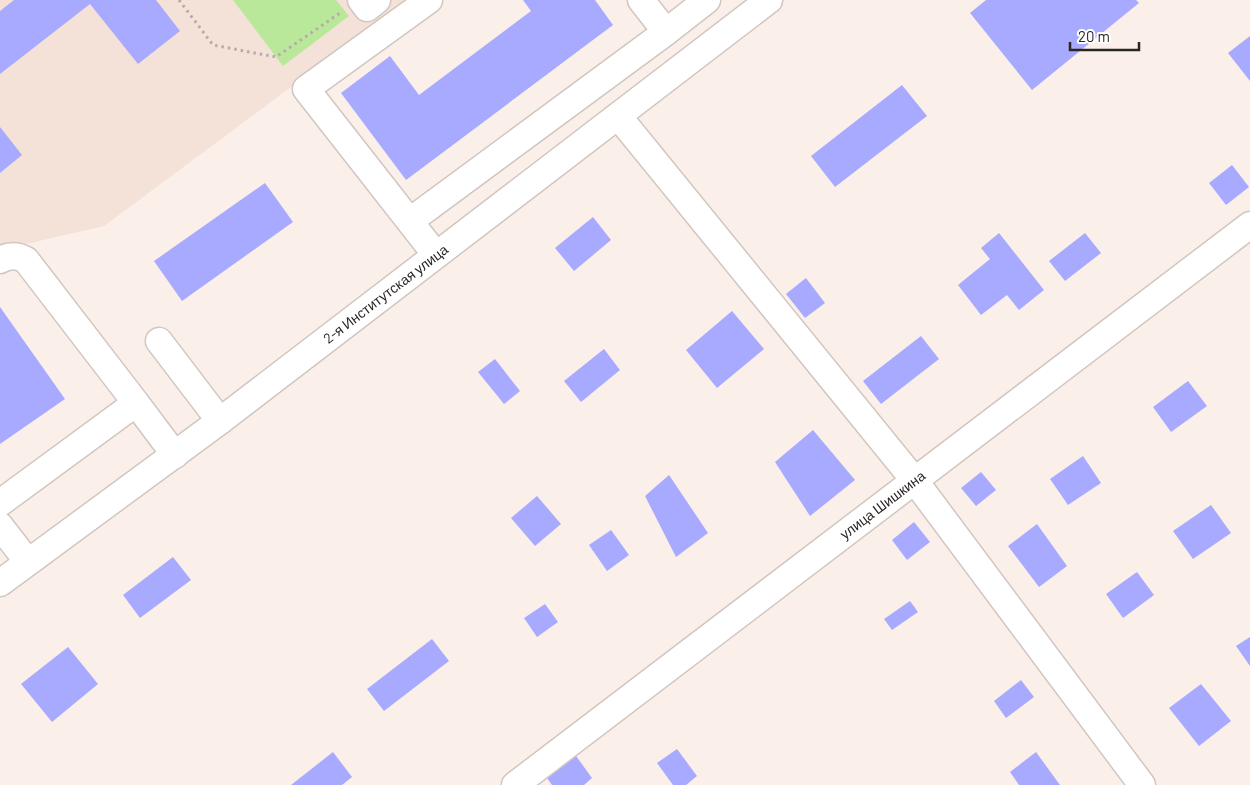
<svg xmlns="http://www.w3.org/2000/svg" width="1250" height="785" viewBox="0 0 1250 785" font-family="Barlow,sans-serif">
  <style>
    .built { fill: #f4e1d7 }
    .green { fill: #b9e89a }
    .building { fill: #a7aafe }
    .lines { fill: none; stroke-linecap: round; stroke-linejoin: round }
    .minor-casing { stroke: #d1c6c0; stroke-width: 29 }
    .path { stroke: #b6aca7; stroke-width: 3; stroke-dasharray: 2.5 4; stroke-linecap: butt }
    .minor { stroke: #fff; stroke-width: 26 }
    .labels { text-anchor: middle; stroke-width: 5; stroke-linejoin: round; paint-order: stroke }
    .street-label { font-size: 14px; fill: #2a2523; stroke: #fff }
  </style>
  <rect width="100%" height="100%" fill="#fbefe9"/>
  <!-- built -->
  <path class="built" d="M0 0H408L104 226 0 250Z"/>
  <!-- green -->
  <path class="green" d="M233 0H336L349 16 283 66Z"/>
  <!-- building -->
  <path class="building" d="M14 0H156L180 31 138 64 90 4 0 74V11Z
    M523 0H595L613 25 406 180 341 93 390 56 419 95 531 11Z
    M986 0H1136L1139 3 1032 90 970 13Z
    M1250 36V81L1228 53Z
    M902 85 927 116 835 187 811 156Z
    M0 127 22 155 0 173Z
    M1232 165 1249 187 1226 205 1209 183Z
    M265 183 293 222 182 301 154 261Z
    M593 217 611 240 574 271 555 248Z
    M999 233 1044 290 1019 310 1007 295 981 315 958 285 990 259 981 248Z
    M1085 233 1101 253 1065 281 1049 261Z
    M806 278 825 303 805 318 786 294Z
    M0 307 65 399 0 444Z
    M732 311 764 349 717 388 686 350Z
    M921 336 939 359 881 404 863 381Z
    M604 349 620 370 581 402 564 381Z
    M495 359 520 391 504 404 478 372Z
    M1188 381 1207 406 1171 432 1153 407Z
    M813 430 855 480 810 516 775 462Z
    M1083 456 1101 483 1068 505 1050 479Z
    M981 472 996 490 976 506 961 488Z
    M669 475 708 533 676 557 645 496Z
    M537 496 561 524 535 546 511 518Z
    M1211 505 1231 533 1193 559 1173 531Z
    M914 522 930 542 907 560 892 540Z
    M1037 524 1067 566 1039 587 1008 546Z
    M611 530 629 555 607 571 589 545Z
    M173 557 191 580 140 618 123 595Z
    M1137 572 1154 595 1123 618 1106 594Z
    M910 601 918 612 892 630 884 619Z
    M545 604 558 622 537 637 524 618Z
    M1250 637V666L1236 646Z
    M432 639 449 661 384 711 367 689Z
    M68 647 98 684 52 722 21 684Z
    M1021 680 1034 697 1006 718 994 701Z
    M1201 684 1231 721 1199 746 1169 708Z
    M677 749 697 776 686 785H673L657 763Z
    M333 752 352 777 342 785H291Z
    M1036 752 1060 785H1019L1010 772Z
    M576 756 592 778 584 785H552L547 778Z"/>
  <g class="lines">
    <defs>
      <g id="minor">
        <path d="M361 0 367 8 377 0"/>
        <path d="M429 0 306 89 436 255"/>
        <path d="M641 0 666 32 707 0"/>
        <path d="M618 116 915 481 1142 785"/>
        <path d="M410 221 666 32"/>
        <path d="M0 260C9 255 17 255 26 260L136 403"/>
        <path d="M159 341 220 421"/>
        <path d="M0 503 136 403 175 455"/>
        <path d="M0 526 28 562"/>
        <path id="s1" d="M0 583 220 421 769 0"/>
        <path id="s2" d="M515 785 1250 225"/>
      </g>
    </defs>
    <!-- minor casing -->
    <use href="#minor" class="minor-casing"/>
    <!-- path -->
    <path class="path" d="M179 0 213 45 276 57 340 13"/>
    <!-- minor -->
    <use href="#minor" class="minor"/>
  </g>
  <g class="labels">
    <!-- street labels -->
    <g class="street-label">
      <text dy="5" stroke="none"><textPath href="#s1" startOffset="482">2-я Институтская улица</textPath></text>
      <text dy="5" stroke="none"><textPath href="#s2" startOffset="462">улица Шишкина</textPath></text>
    </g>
  </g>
  <!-- scale -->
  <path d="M1070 42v8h69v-8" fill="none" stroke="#2a2523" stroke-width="2.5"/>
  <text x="1078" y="42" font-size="15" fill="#2a2523" stroke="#ffffff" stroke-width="4" paint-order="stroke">20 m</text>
</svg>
